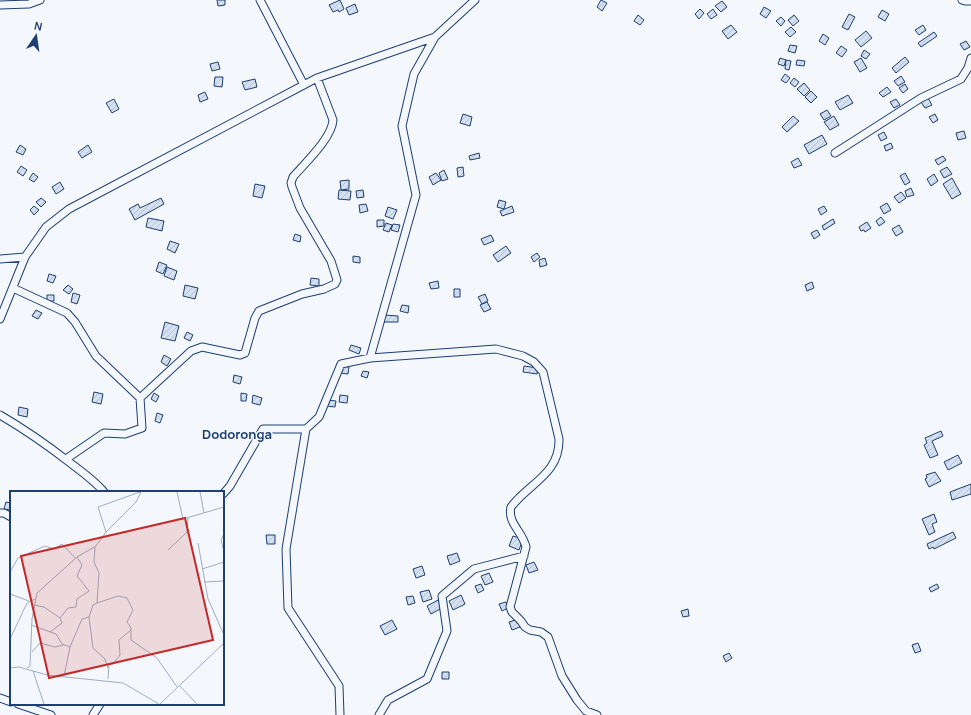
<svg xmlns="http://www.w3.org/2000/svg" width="971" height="715" viewBox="0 0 971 715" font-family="Manrope,sans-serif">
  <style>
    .building { fill: url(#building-hatch); stroke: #1d3f73 }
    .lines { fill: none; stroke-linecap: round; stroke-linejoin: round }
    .minor-casing { stroke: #1d3f73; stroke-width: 9 }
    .minor { stroke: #f4f7fb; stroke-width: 7 }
    .labels { text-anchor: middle; stroke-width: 3; stroke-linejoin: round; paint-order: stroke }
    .quarter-label { font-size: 13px; font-weight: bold; fill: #1d3f73; stroke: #f4f7fb }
    .inset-road { fill: none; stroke: #9eadc5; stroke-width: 1 }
    .view { fill: #c62828; fill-opacity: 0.15; stroke: #c62828; stroke-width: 2 }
    .inset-edge { fill: none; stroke: #1d3f73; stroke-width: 2 }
  </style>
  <defs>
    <pattern id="building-hatch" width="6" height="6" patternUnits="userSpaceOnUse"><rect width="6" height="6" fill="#d5e0f0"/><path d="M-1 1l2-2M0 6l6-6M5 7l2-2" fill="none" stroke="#b6c1d1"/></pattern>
  </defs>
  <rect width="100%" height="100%" fill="#f4f7fb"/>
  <!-- building -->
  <path class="building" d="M217 0H225V5L218 6Z
    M340 0 344 9 339 12 338 10 333 12 329 5Z
    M601 0 607 3 602 11 597 7Z
    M722 1 727 7 721 12 715 6Z
    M355 4 358 12 349 15 346 8Z
    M764 7 771 11 766 18 760 14Z
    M700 9 704 13 699 19 695 14Z
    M713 9 717 15 711 19 707 14Z
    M882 10 889 14 885 21 878 17Z
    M849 14 855 17 848 30 842 27Z
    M638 15 644 20 640 25 634 21Z
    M794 15 799 21 793 26 788 20Z
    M781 17 785 21 781 26 776 21Z
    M731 25 737 32 728 39 722 31Z
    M923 25 926 30 919 35 915 30Z
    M791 27 796 32 790 37 785 32Z
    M866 31 872 38 861 47 855 40Z
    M934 32 937 36 921 47 918 43Z
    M823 34 829 38 825 45 819 41Z
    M966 41 970 47 964 50 960 44Z
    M790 45 797 46 795 53 788 51Z
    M841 46 847 50 842 57 836 53Z
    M864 50 870 54 866 59 861 56Z
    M905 57 909 62 896 73 892 68Z
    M780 58 786 60 784 66 778 64Z
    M861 58 867 68 860 72 854 62Z
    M786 60 791 61 789 70 785 69Z
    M797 60 805 61 804 66 796 65Z
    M218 62 220 69 212 71 210 64Z
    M785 74 790 78 786 83 781 80Z
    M901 76 905 82 898 86 894 81Z
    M215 77H223L222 87 214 86Z
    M794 78 799 82 795 87 790 83Z
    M255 79 257 87 245 90 242 82Z
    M804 83 810 90 804 96 797 89Z
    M905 84 908 89 903 93 899 88Z
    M887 87 891 92 883 97 879 93Z
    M811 91 817 97 811 103 805 97Z
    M205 92 208 99 200 102 198 95Z
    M848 95 853 103 840 110 835 102Z
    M928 98 932 105 925 108 921 102Z
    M114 99 119 109 112 113 106 103Z
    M896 99 900 105 894 108 890 102Z
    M827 110 831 116 824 120 820 114Z
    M463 114 472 117 470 126 460 123Z
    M935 114 938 120 933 123 929 117Z
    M793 116 799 121 787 132 782 127Z
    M834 116 839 125 830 130 824 122Z
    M964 131 966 138 958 140 956 133Z
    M884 132 887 138 881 141 878 135Z
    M822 135 827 144 809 154 804 145Z
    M891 143 893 148 886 151 884 146Z
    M20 145 26 149 23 155 16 152Z
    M88 145 92 152 82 158 78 152Z
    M479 153 480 158 470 160 469 156Z
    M943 156 946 160 938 165 935 160Z
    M798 158 802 165 794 168 791 162Z
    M21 166 27 170 23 176 17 172Z
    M463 167 464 176 458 177 457 168Z
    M947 167 952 174 944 178 940 171Z
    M444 170 448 179 442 181 439 173Z
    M33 173 38 177 34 182 29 179Z
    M436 173 441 180 433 185 429 177Z
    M905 173 910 182 905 185 900 176Z
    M934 174 938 181 931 186 927 179Z
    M952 178 961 194 952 199 943 184Z
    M349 180V189L341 190 340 181Z
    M60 182 64 189 56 194 52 187Z
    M255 184 265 186 262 198 253 196Z
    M911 188 914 195 907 197 905 191Z
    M339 190 351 191 350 200 338 199Z
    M363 190 364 197 357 198 356 191Z
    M901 192 906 198 899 203 894 197Z
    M41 198 46 202 41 207 36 202Z
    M161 198 164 204 135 220 129 209 138 204 140 208Z
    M499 200 506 202 504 209 497 207Z
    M887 203 891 210 884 214 880 207Z
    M366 204 368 211 360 213 359 205Z
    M34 206 39 210 34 215 30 210Z
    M512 206 514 212 502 216 500 211Z
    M824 206 827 211 821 215 818 209Z
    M388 207 397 210 393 219 385 216Z
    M881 217 885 222 879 226 876 221Z
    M148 218 164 221 162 231 146 227Z
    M833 219 835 223 824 230 822 226Z
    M377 220H384V226L377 227Z
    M867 222 871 228 865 232 864 230 861 231 859 227Z
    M386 223 392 225 389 232 383 230Z
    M393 224 400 225 398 232 391 230Z
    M899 225 903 232 896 236 892 229Z
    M817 230 820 235 814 239 811 233Z
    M295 234 301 236 300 242 293 240Z
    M491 235 494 241 484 245 481 239Z
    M170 241 179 244 175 253 167 249Z
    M506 246 511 253 498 262 493 255Z
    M537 253 540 257 534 262 531 257Z
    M353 256 360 257V263L353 262Z
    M545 258 547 265 540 267 539 260Z
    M159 262 167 265 163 274 156 271Z
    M167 267 177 271 174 280 164 276Z
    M49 274 56 276 53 283 47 281Z
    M311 278 319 279V286L310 285Z
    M438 281 439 288 431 289 429 283Z
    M812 282 814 288 807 291 805 285Z
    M68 285 73 289 69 294 63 290Z
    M185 285 198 288 195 299 183 296Z
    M454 289H460V297H454Z
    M73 293 80 295 77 304 71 302Z
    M485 294 488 301 482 304 478 297Z
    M47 295H54V301H47Z
    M487 302 491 309 484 312 480 305Z
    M402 305 409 306 408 313 400 311Z
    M36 310 42 313 38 319 32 316Z
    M384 315 398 316V322H384Z
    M165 322 179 326 175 341 161 338Z
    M187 332 193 335 190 341 184 338Z
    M351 345 361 348 359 354 349 350Z
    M164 355 171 359 167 366 161 362Z
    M341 366 349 367 348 374 340 373Z
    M524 366 538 368 537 374 523 372Z
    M363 371 369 372 367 378 361 376Z
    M234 375 242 377 240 384 233 382Z
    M94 392 103 394 101 404 92 402Z
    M154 393 159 396 156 402 151 399Z
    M241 393 247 394 246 401H241Z
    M253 395 262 398 260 405 252 403Z
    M340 395 348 396 347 403 339 402Z
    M328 400 336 401 335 407 327 406Z
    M19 407 28 409 27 417 18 415Z
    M157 413 163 415 160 423 155 421Z
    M941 431 943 436 932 441 938 455 930 458 924 445 927 443 925 438Z
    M958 455 962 463 948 470 944 462Z
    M935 472 941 481 929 487 925 479 927 478 926 475Z
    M971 484V494L952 500 950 492Z
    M6 502 11 503 10 510 4 509Z
    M934 514 937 522 932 524 935 532 929 535 922 519Z
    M953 532 956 538 934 549 933 547 929 549 927 544Z
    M266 535H275V544H267Z
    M513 536 523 539 519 550 509 546Z
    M457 553 460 561 450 565 447 556Z
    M534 562 538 570 529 573 526 565Z
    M422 566 425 575 416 578 413 569Z
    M489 573 493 582 485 585 481 576Z
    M481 584 484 590 478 593 475 586Z
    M937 584 939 588 931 592 929 588Z
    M429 590 432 599 423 602 420 592Z
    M461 595 465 604 453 610 449 601Z
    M413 596 415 603 408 605 406 597Z
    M438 600 442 608 431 614 427 606Z
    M506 602 508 608 502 611 499 604Z
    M688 609 689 616 683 617 681 611Z
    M518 619 520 627 512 630 509 622Z
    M392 620 397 629 385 635 380 626Z
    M918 643 921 651 915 653 912 645Z
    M729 653 732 658 726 662 723 656Z
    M442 672H449V679H442Z"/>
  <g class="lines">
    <defs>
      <path id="minor" d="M260 0 304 85
        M962 0 965 1H971
        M0 5 29 4 40 0
        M835 153 921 98 961 79 968 68 971 58
        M0 259 25 257
        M13 288 67 313 75 322 96 356 140 398 142 428 125 434 104 433 66 459
        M0 319 25 257 46 227 69 209 317 78 435 37 475 0
        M370 358 496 349 523 356 534 362 543 372 559 439C560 474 529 483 511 507 507 523 523 532 526 547L510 607 512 612 521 621 525 627 530 630 541 632 548 637 562 676 577 700 586 711 597 715
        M140 398 191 351 202 347 240 355 245 353 255 318 259 311 302 294 324 289 335 284 337 280 331 261 300 208 292 187 291 183 293 177C305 163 332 138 333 120L317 78
        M0 415C24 429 47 445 69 462 82 472 94 480 104 492
        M306 429 286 549 288 608 339 686 340 715
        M223 494 230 486 263 429H306L319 417 341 364 370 358 416 195 402 126 414 74 435 37
        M0 513H4L11 517
        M0 698 11 702
        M18 704 51 715
        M93 715 100 704
        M379 715 388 700 427 679 447 631 442 596 474 569 524 556"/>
    </defs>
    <!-- minor casing -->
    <use href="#minor" class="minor-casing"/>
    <!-- minor -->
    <use href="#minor" class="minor"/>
  </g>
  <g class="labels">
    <!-- quarter labels -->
    <g class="quarter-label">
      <text x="237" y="439">Dodoronga</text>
    </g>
  </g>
  <!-- overview -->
  <g transform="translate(10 491)">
    <rect width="214" height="214" fill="#f4f7fb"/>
    <path class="inset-road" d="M167 1 173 28 214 16M190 1 194 22M96 41 88 16 130 1M214 43 211 49 214 61M188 52 198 108 214 144M158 59 177 41 178 27M192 78 214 71M0 81 8 67 35 55 44 58 52 53 66 68M194 91 214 90M0 103 19 110M87 112 108 105 117 107 123 119 117 131 121 137V149L147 167 167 196M24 114 34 116 50 127 52 132 40 141M79 126 83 157 95 168 98 177M50 127 58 117 66 116 67 108 79 100 67 85 72 74 67 66M21 134 46 143 52 153 60 156 54 185M0 148 17 112 25 108M60 156 72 128 79 126 83 114 87 112 89 82 84 71 85 56M22 161 30 152 45 156 53 154M0 177 9 176 37 184 113 192 149 213M17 177 20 175 22 128 27 102 67 66 86 55 96 41 126 11 131 1M23 180 34 213M98 188 99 173H103L110 164 109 149 121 139M169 194 187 213M150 213 214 152"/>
    <path class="view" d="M175 27 203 149 39 187 11 65Z"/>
    <rect width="214" height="214" class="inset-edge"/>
  </g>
  <!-- north arrow -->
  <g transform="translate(36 36) rotate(13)" stroke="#f4f7fb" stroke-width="3" paint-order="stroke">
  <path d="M0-3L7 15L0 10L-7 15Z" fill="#1d3f73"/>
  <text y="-6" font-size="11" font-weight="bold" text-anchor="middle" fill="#1d3f73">N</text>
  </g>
</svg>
